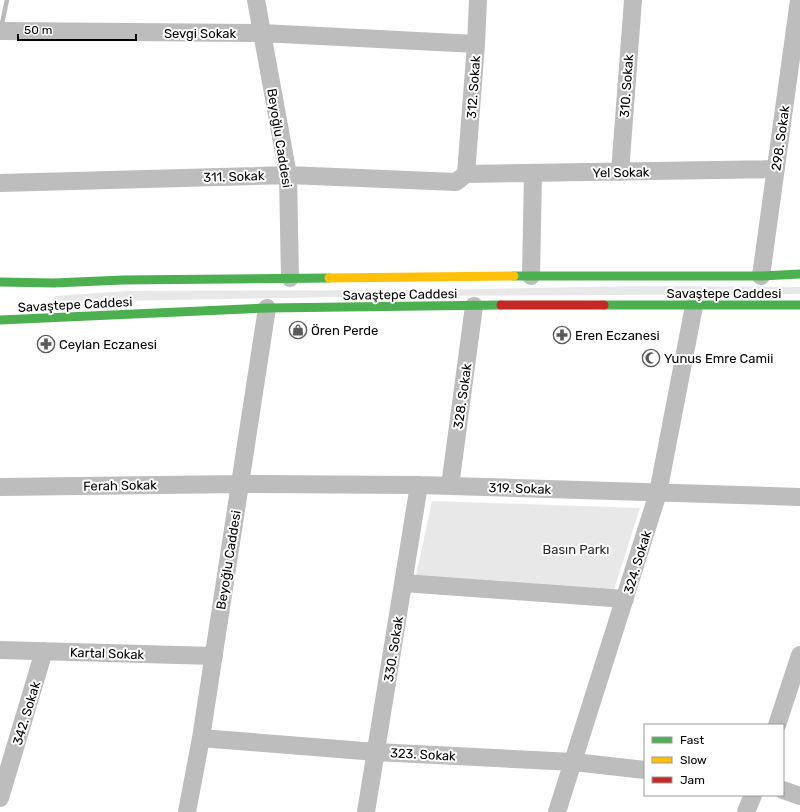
<svg xmlns="http://www.w3.org/2000/svg" width="800" height="812" viewBox="0 0 800 812" font-family="Rubik,sans-serif">
  <style>
    .green { fill: #e8e8e8 }
    .lines { fill: none; stroke-linecap: round; stroke-linejoin: round }
    .stream { stroke: #bababa; stroke-width: 4.5 }
    .street { stroke: #bdbdbd; stroke-width: 18 }
    .fast { stroke: #4caf50; stroke-width: 9 }
    .slow { stroke: #ffc107; stroke-width: 9 }
    .jam { stroke: #c62828; stroke-width: 9 }
    .labels { text-anchor: middle; stroke-width: 4; stroke-linejoin: round; paint-order: stroke }
    .street-label { font-size: 13px; fill: #000; stroke: #fff }
    .poi-label { font-size: 13px; fill: #000; stroke: #fff; text-anchor: start }
    .park-label { font-size: 13px; fill: #2c2c2c; stroke: #fff }
  </style>
  <rect width="100%" height="100%" fill="#fff"/>
  <!-- green -->
  <path class="green" d="M638 286 800 287V294L396 296 53 302 55 296 127 291 438 290Z
    M432 501 640 508 613 593 415 580Z"/>
  <g class="lines">
    <!-- stream -->
    <path class="stream" d="M1 28 7 0"/>
    <!-- street -->
    <path class="street" d="M256 0 288 175 290 278
      M0 31 262 33 476 44
      M620 172 633 0
      M466 174 776 169
      M466 174 476 44 478 0
      M0 183 288 175 456 182 466 174
      M531 276 533 173
      M761 276 799 0
      M450 486 474 306
      M0 487 240 484 419 485 800 497
      M403 583 625 599
      M0 650 214 656
      M777 725 800 655
      M201 738 376 752 574 762 645 770
      M783 790 800 796
      M0 798 44 651
      M187 812 201 738 267 308
      M366 812 419 485
      M557 812 658 493 694 306
      M746 812 753 795"/>
    <!-- fast -->
    <path class="fast" d="M514 276H761L800 274
      M1 282 54 283 123 280 329 278
      M604 305H800
      M0 320 267 308 501 305"/>
    <!-- slow -->
    <path class="slow" d="M329 278 514 276"/>
    <!-- jam -->
    <path class="jam" d="M501 305H604"/>
  </g>
  <!-- icons -->
  <defs>
    <symbol id="shop-ring" viewBox="-11 -11 22 22"><circle r="9.5" fill="#fff" stroke="#595959" stroke-width="1.5"/><path d="M-5-2.5h2.3a2.7 3.5 0 0 1 5.4 0H5L5.5 6h-11ZM-1.5-2.5h3a1.5 2.3 0 0 0-3 0Z" fill="#595959"/></symbol>
    <symbol id="pharmacy-ring" viewBox="-11 -11 22 22"><circle r="9.5" fill="#fff" stroke="#595959" stroke-width="1.5"/><path d="M-2-6h4v4h4v4h-4v4h-4v-4h-4v-4h4Z" fill="#595959"/></symbol>
    <symbol id="mosque-ring" viewBox="-11 -11 22 22"><circle r="9.5" fill="#fff" stroke="#595959" stroke-width="1.5"/><path d="M3.5-4.9A6 6 0 1 0 3.5 4.9A5 5 0 1 1 3.5-4.9Z" fill="#595959"/></symbol>
  </defs>
  <g fill-rule="evenodd">
    <use href="#shop-ring" x="288" y="320" width="20" height="20"/>
    <use href="#pharmacy-ring" x="552" y="325" width="20" height="20"/>
    <use href="#pharmacy-ring" x="36" y="334" width="20" height="20"/>
    <use href="#mosque-ring" x="641" y="348" width="20" height="20"/>
  </g>
  <g class="labels">
    <!-- street labels -->
    <g class="street-label">
      <text x="200" y="38">Sevgi Sokak</text>
      <text transform="translate(626 86) rotate(-86)" y="5">310. Sokak</text>
      <text transform="translate(473 87) rotate(-86)" y="5">312. Sokak</text>
      <text transform="translate(280 138) rotate(81)" y="5">Beyoğlu Caddesi</text>
      <text transform="translate(780 138) rotate(-82)" y="5">298. Sokak</text>
      <text transform="translate(621 172) rotate(-1)" y="5">Yel Sokak</text>
      <text transform="translate(234 176) rotate(-2)" y="5">311. Sokak</text>
      <text x="724" y="298">Savaştepe Caddesi</text>
      <text transform="translate(400 294) rotate(-1)" y="5">Savaştepe Caddesi</text>
      <text transform="translate(75 304) rotate(-3)" y="5">Savaştepe Caddesi</text>
      <text transform="translate(462 396) rotate(-82)" y="5">328. Sokak</text>
      <text transform="translate(120 485) rotate(-1)" y="5">Ferah Sokak</text>
      <text transform="translate(520 488) rotate(2)" y="5">319. Sokak</text>
      <text transform="translate(228 560) rotate(-81)" y="5">Beyoğlu Caddesi</text>
      <text transform="translate(637 562) rotate(-73)" y="5">324. Sokak</text>
      <text transform="translate(393 649) rotate(-81)" y="5">330. Sokak</text>
      <text transform="translate(107 653) rotate(2)" y="5">Kartal Sokak</text>
      <text transform="translate(26 713) rotate(-73)" y="5">342. Sokak</text>
      <text transform="translate(423 754) rotate(3)" y="5">323. Sokak</text>
    </g>
    <!-- poi labels -->
    <g class="poi-label">
      <text x="311" y="335">Ören Perde</text>
      <text x="575" y="340">Eren Eczanesi</text>
      <text x="59" y="349">Ceylan Eczanesi</text>
      <text x="664" y="363">Yunus Emre Camii</text>
    </g>
    <!-- park labels -->
    <g class="park-label">
      <text x="576" y="554">Basın Parkı</text>
    </g>
  </g>
  <!-- legend -->
  <rect x="644" y="724" width="140" height="72" fill="#ffffff" stroke="#999999"/>
  <rect x="652" y="737" width="20" height="6" fill="#4caf50" stroke="#999999"/>
  <text x="680" y="744" font-size="12" fill="#000000">Fast</text>
  <rect x="652" y="757" width="20" height="6" fill="#ffc107" stroke="#999999"/>
  <text x="680" y="764" font-size="12" fill="#000000">Slow</text>
  <rect x="652" y="777" width="20" height="6" fill="#c62828" stroke="#999999"/>
  <text x="680" y="784" font-size="12" fill="#000000">Jam</text>
  <!-- scale -->
  <path d="M18 34v6h118v-6" fill="none" stroke="#000000" stroke-width="2"/>
  <text x="24" y="34" font-size="12" fill="#000000" stroke="#ffffff" stroke-width="3" paint-order="stroke">50 m</text>
</svg>
